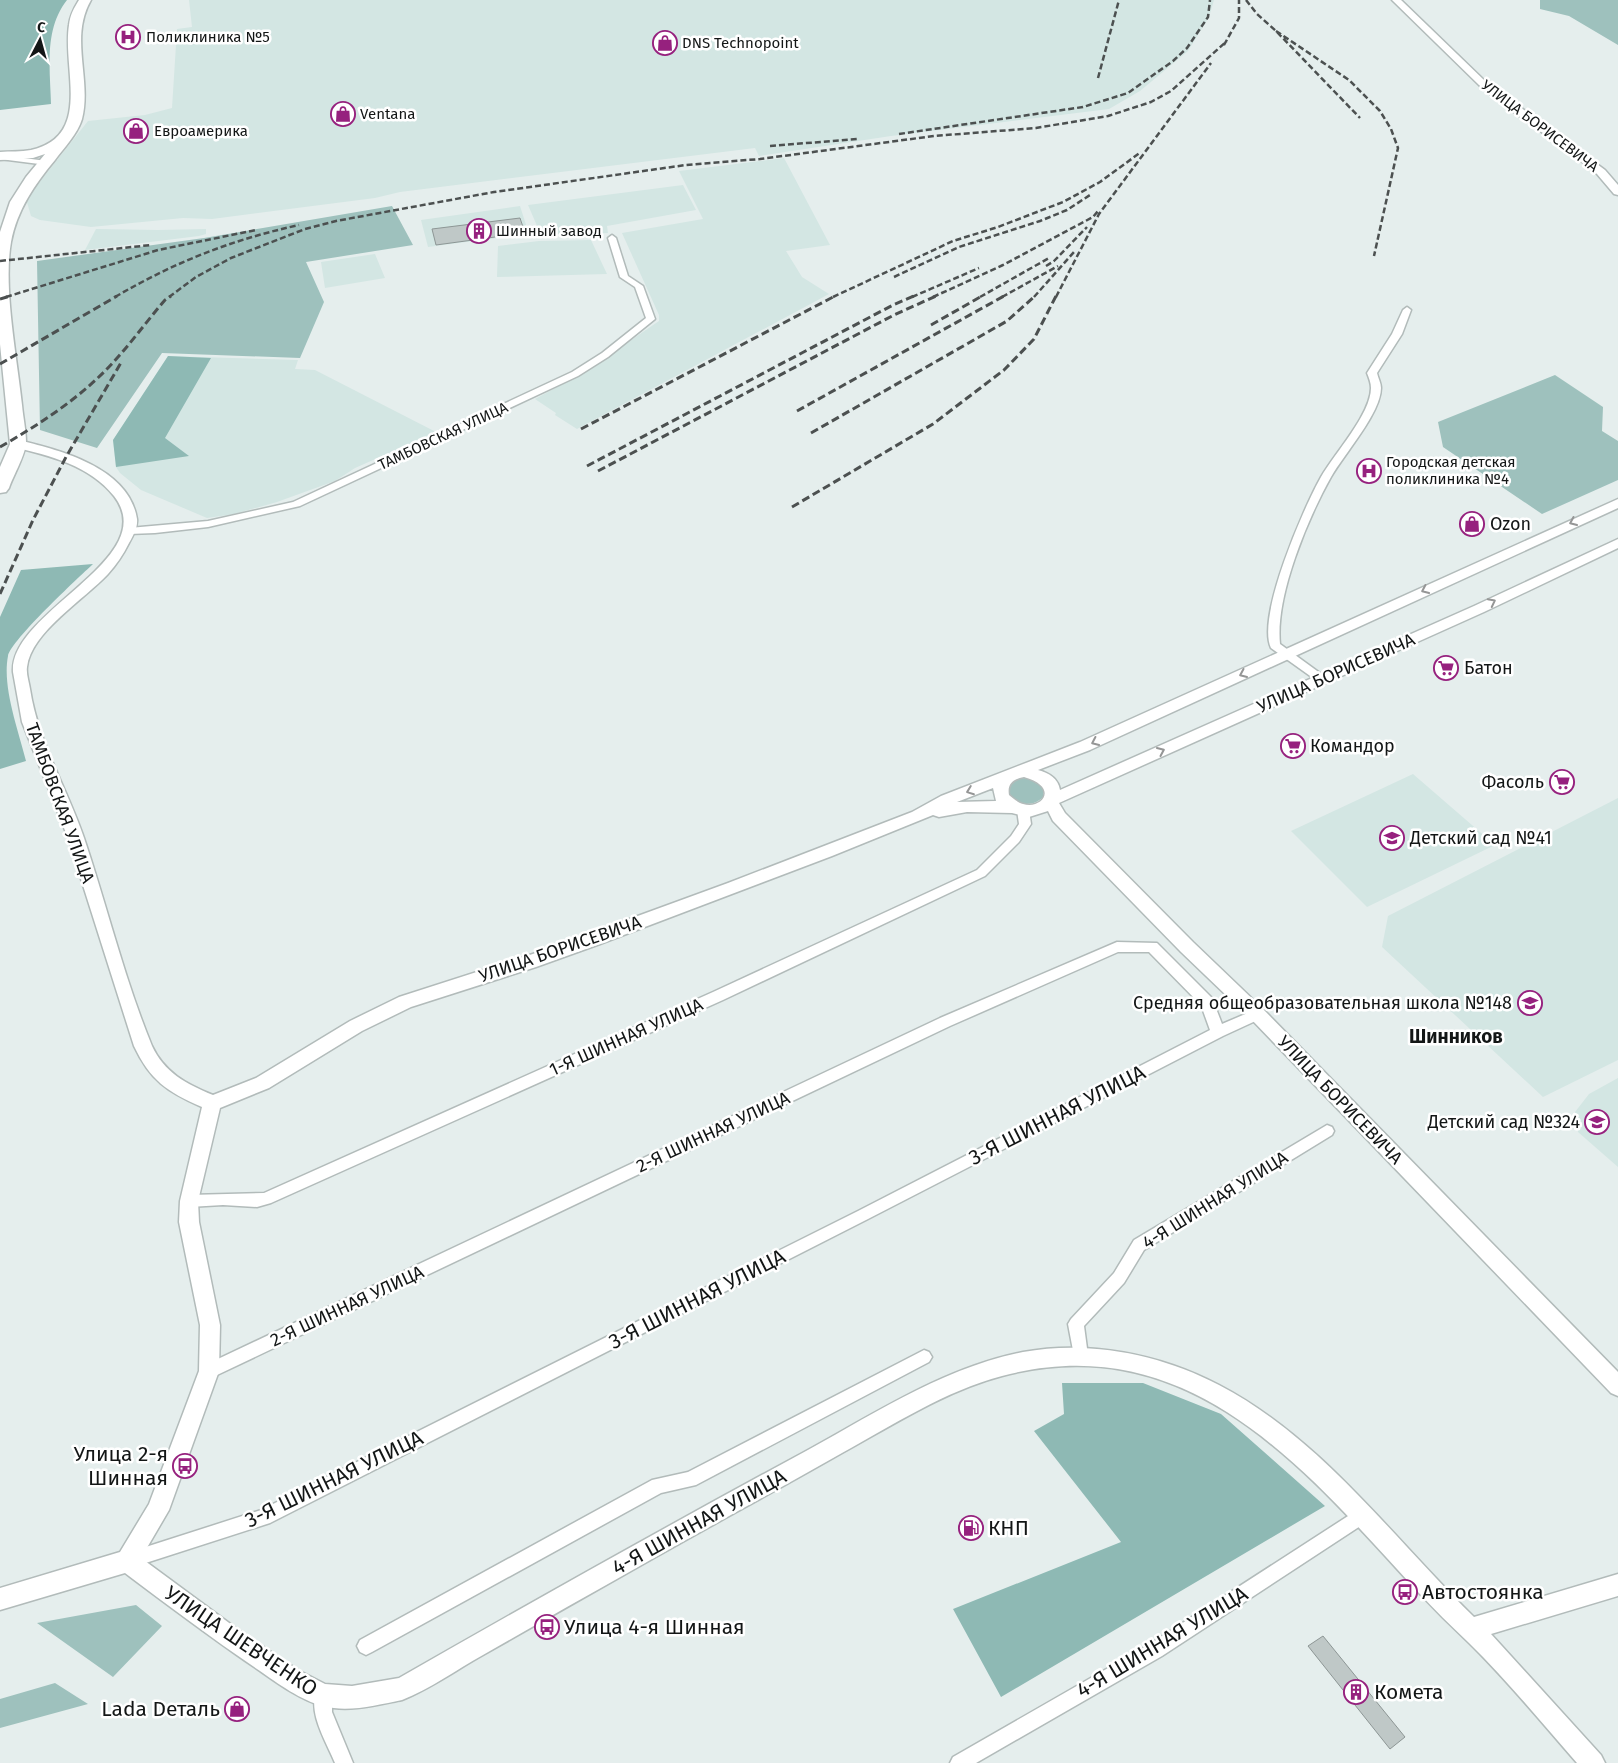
<svg xmlns="http://www.w3.org/2000/svg" width="1618" height="1763" viewBox="0 0 1618 1763" font-family="'Fira Sans',sans-serif">
  <style>
    .built { fill: #d3e6e3 }
    .green { fill: #9ec1bd }
    .forest { fill: #8eb9b4 }
    .building { fill: #bfc8c7; stroke: #8d9695 }
    .lines { fill: none; stroke-linecap: round; stroke-linejoin: round }
    .minor-casing { stroke: #b2bbba; stroke-width: 3 }
    .tertiary-casing { stroke: #b2bbba; stroke-width: 3 }
    .primary-casing { stroke: #b2bbba; stroke-width: 3 }
    .minor { fill: #fff; fill-rule: evenodd }
    .tertiary { fill: #fff; fill-rule: evenodd }
    .primary { fill: #fff; fill-rule: evenodd }
    .rail-far1 { stroke: #4c5050; stroke-width: 2.5; stroke-dasharray: 6 3; stroke-linecap: butt }
    .rail { stroke: #4c5050; stroke-width: 3; stroke-dasharray: 8 4; stroke-linecap: butt }
    .oneway { stroke: #959696 }
    .labels { text-anchor: middle; stroke-width: 5; stroke-linejoin: round; paint-order: stroke }
    .far-poi-label { font-size: 15px; fill: #131616; stroke: #fff; text-anchor: start }
    .far-street-label { font-size: 15px; fill: #131616; stroke: #fff }
    .poi-label { font-size: 18px; fill: #131616; stroke: #fff; text-anchor: start }
    .street-label { font-size: 18px; fill: #131616; stroke: #fff }
    .neighbourhood-label { font-size: 19px; font-weight: bold; fill: #131616; stroke: #fff }
    .near-street-label { font-size: 21px; fill: #131616; stroke: #fff }
    .near-poi-label { font-size: 21px; fill: #131616; stroke: #fff; text-anchor: start }
  </style>
  <rect width="100%" height="100%" fill="#e5eeed"/>
  <!-- built -->
  <path class="built" d="M189 0H1214L1209 17 1188 51 1140 91 1109 109 891 136 759 156 755 148 400 192 375 198 212 219 183 218 91 227 40 220 31 216 26 199 88 121 145 115 172 108 177 29 192 27Z
    M784 158 830 245 786 251 802 277 829 294 577 429 555 415 556 413 535 399 583 373 659 321V315L622 233 703 219 679 171Z
    M683 185 696 210 607 226 608 233 541 235 528 205Z
    M520 206 528 231 527 234 428 247 421 220Z
    M96 229 158 230 206 229V234L199 236 85 250Z
    M591 240 607 274 497 277 498 246 539 241Z
    M375 254 385 278 325 288 321 262Z
    M168 356 298 360 295 369 315 370 436 432 355 468 335 481 277 502 234 514 207 518 141 490 120 473 116 467 113 440Z
    M1413 774 1495 845 1367 907 1291 831Z
    M1618 798V1060L1543 1097 1382 947 1388 916Z
    M1618 1078V1167L1578 1132 1575 1112 1589 1094Z"/>
  <!-- green -->
  <path class="green" d="M1618 0V45L1569 16 1540 9V0Z
    M392 206 413 245 306 262 324 302 300 358 162 353 97 448 40 430 37 261 204 238Z
    M1555 375 1603 407 1602 431 1618 441V480L1542 514 1443 447 1438 422Z
    M1026 778 1038 781 1044 789 1043 797C1033 808 1013 806 1008 791 1011 781 1015 779 1026 778Z
    M136 1605 162 1626 113 1677 37 1623Z
    M55 1683 88 1704 0 1728V1699Z"/>
  <!-- forest -->
  <path class="forest" d="M0 0H67C44 29 50 69 51 104L0 110Z
    M168 356 211 358 165 438 189 456 116 467 113 440Z
    M93 564C78 578 11 640 8 656 2 687 18 729 26 761L0 769V617L21 570Z
    M1062 1383H1143L1221 1414 1325 1506 1001 1697 953 1609 1121 1542 1034 1431 1064 1414Z"/>
  <!-- building -->
  <path class="building" d="M520 218 525 233 436 245 432 229Z
    M1323 1636 1405 1737 1390 1749 1308 1646Z"/>
  <g class="lines">
    <defs>
      <path id="minor" d="M0 155 47 161 51 163 47 165 0 159Z
        M612 235 616 238 628 276 643 286 655 319 608 357 578 376 300 506 208 527 155 533 129 534 124 531 129 528 208 521 293 502 572 372 602 353 646 318 635 287 620 277 608 238Z
        M1407 307 1411 310 1402 334 1377 373C1378 378 1381 383 1381 388 1381 413 1344 454 1331 477 1308 518 1275 596 1280 644L1324 676 1326 679 1320 683 1271 648C1256 617 1304 507 1321 477 1334 454 1371 414 1371 388 1371 383 1369 378 1367 373L1392 334 1403 310Z
        M1023 806 1029 810 1031 824 1019 842 985 876 723 1000 271 1203 257 1207 223 1205 189 1207 184 1205 182 1201 184 1197 189 1195 264 1193 713 992 977 870 1011 836 1019 824 1017 810Z
        M1117 942 1157 943 1212 998 1222 1024 1257 1009 1262 1010 1264 1014 1262 1018 1223 1036 868 1219 270 1523 127 1569 121 1567 119 1561 121 1555 127 1553 261 1510 858 1211 1210 1030 1201 1005 1149 952H1118L950 1026 215 1376 209 1378 203 1376 201 1371 203 1366 940 1018Z
        M1327 1125 1332 1127 1334 1131 1332 1135 1144 1250 1124 1283 1084 1326 1088 1356 1085 1361 1080 1363 1075 1361 1068 1324 1071 1319 1114 1273 1134 1240Z
        M924 1350 929 1352 932 1357 929 1362 696 1485 661 1493 372 1652 366 1655 360 1652 357 1646 360 1640 652 1480 688 1472Z
        M1362 1507 1368 1509 1370 1515 1368 1521 1162 1656 976 1763H950L953 1757 1150 1644Z
        M323 1686 329 1689 332 1695V1712L353 1763H335C326 1741 307 1712 317 1689Z"/>
      <path id="tertiary" d="M1392 0H1401L1485 81 1605 170 1618 185V195L1614 194 1597 174 1574 155 1509 109 1479 85Z
        M18 440C59 450 129 467 137 519 138 527 133 536 129 543 123 555 116 565 108 574 85 599 31 632 27 667 26 674 29 682 30 689 38 742 67 788 84 838 107 906 124 978 152 1046 164 1072 186 1084 213 1095L256 1078 350 1021 399 997 542 951 728 883 912 812 941 796 1080 742 1618 499V508L1090 750 1038 770C1049 773 1058 778 1060 790L1474 606 1618 539V548L1484 612 1059 803 1065 813 1193 942 1263 1009 1618 1372V1396L1611 1393 1251 1019 1181 952 1053 821 1048 811 1029 817 1012 813 967 812 939 817 933 815 832 856 600 944 536 967 411 1007 362 1031 269 1088 220 1108 198 1201 199 1222 220 1325 219 1371 169 1510 141 1558 240 1631 298 1670 325 1684 352 1686 399 1678C530 1603 662 1529 795 1457 868 1418 941 1368 1023 1352 1089 1340 1160 1354 1219 1385 1321 1438 1393 1538 1474 1617L1618 1574V1596L1491 1634 1601 1755 1605 1763H1577C1541 1722 1507 1680 1468 1642 1451 1626 1434 1609 1418 1592 1305 1469 1189 1326 1002 1376 945 1391 893 1425 842 1453 772 1493 701 1531 631 1571 581 1599 532 1627 483 1655 456 1670 430 1689 402 1700 377 1705 348 1713 323 1706 302 1701 277 1683 260 1671 214 1640 169 1606 125 1573L0 1610V1588L120 1552 149 1504 199 1371 200 1325 179 1222 180 1201 202 1107C167 1092 150 1080 134 1046L68 838 22 722 13 672C9 611 163 559 114 496 89 465 50 456 14 447L12 444ZM1024 777C1060 787 1042 810 1023 804 1018 803 1013 798 1009 795 1007 784 1013 779 1024 777ZM993 788 996 801 957 802Z"/>
      <path id="primary" d="M79 0H91C69 38 92 79 82 119 78 133 64 148 55 160 35 184 17 210 11 242 3 288 17 357 22 405 23 417 26 430 26 442 26 454 13 476 9 488L6 492 0 493V467L10 444 0 344V232L10 202 26 177 45 154 33 158 0 160V152C10 151 21 152 31 150 93 136 62 69 69 25 70 15 74 8 79 0Z"/>
    </defs>
    <!-- minor casing -->
    <use href="#minor" class="minor-casing"/>
    <!-- tertiary casing -->
    <use href="#tertiary" class="tertiary-casing"/>
    <!-- primary casing -->
    <use href="#primary" class="primary-casing"/>
    <!-- minor -->
    <use href="#minor" class="minor"/>
    <!-- tertiary -->
    <use href="#tertiary" class="tertiary"/>
    <!-- primary -->
    <use href="#primary" class="primary"/>
    <!-- rail-far1 -->
    <path class="rail-far1" d="M1246 0 1257 14 1276 31 1360 118
      M1276 31 1349 80 1380 111 1391 129 1398 148 1374 256
      M1224 45 1239 18V0
      M1098 78 1119 0
      M899 134 1083 107 1128 93 1173 61 1187 48 1208 17 1210 0
      M770 146 857 139
      M0 261 151 245
      M1046 266 1054 261 1087 227
      M894 277 959 247 1040 221 1067 210 1090 195
      M6 297 158 250 256 230
      M115 297C175 262 231 240 299 225
      M169 297 196 277 231 258 305 229 336 221 494 192 686 165 760 159 934 136 1036 128 1108 116 1151 102 1171 91 1227 41
      M833 297 953 241 998 227 1063 202 1100 182 1141 152
      M912 297 979 268
      M933 297 1003 265 1093 217 1098 211
      M980 297 1049 258
      M1002 297 1058 266
      M1034 297 1074 252
      M1056 297 1099 214 1211 63"/>
    <!-- rail -->
    <path class="rail" d="M0 299 10 296
      M931 325 982 296
      M0 364 117 296
      M797 411 1004 296
      M581 429 835 296
      M811 433 1007 321 1035 296
      M0 447C38 425 74 402 105 371 127 349 145 323 165 300L171 296
      M587 466 893 305 914 296
      M598 471 894 315 936 296
      M792 507 933 424 1004 370 1034 339 1056 296
      M0 594 33 520 66 457 122 361"/>
  </g>
  <!-- one-way arrows -->
  <defs><path id="oneway-chevron" d="M-2-3.5L2.5 0L-2 3.5" fill="none" stroke-width="1.6" stroke-linecap="round" stroke-linejoin="round" transform="scale(1.25)"/></defs>
  <g class="oneway">
    <use href="#oneway-chevron" transform="translate(1573 522) rotate(156)"/>
    <use href="#oneway-chevron" transform="translate(1425 590) rotate(155)"/>
    <use href="#oneway-chevron" transform="translate(1492 602) rotate(-27)"/>
    <use href="#oneway-chevron" transform="translate(1243 674) rotate(156)"/>
    <use href="#oneway-chevron" transform="translate(1095 742) rotate(155)"/>
    <use href="#oneway-chevron" transform="translate(1161 751) rotate(-24)"/>
    <use href="#oneway-chevron" transform="translate(970 791) rotate(159)"/>
  </g>
  <!-- icons -->
  <defs>
    <symbol id="hospital-ring" viewBox="-11 -11 22 22"><circle r="9.5" fill="#fff" stroke="#96217e" stroke-width="1.5"/><path d="M-5-5h3v3.5h4V-5h3V5h-3V1.5h-4V5h-3Z" fill="#96217e"/></symbol>
    <symbol id="shop-ring" viewBox="-11 -11 22 22"><circle r="9.5" fill="#fff" stroke="#96217e" stroke-width="1.5"/><path d="M-5-2.5h2.3a2.7 3.5 0 0 1 5.4 0H5L5.5 6h-11ZM-1.5-2.5h3a1.5 2.3 0 0 0-3 0Z" fill="#96217e"/></symbol>
    <symbol id="building-ring" viewBox="-11 -11 22 22"><circle r="9.5" fill="#fff" stroke="#96217e" stroke-width="1.5"/><path d="M-4-6H4V6H1V3H-1V6H-4ZM-2.5-4.3h1.7v1.8h-1.7ZM.8-4.3h1.7v1.8H.8ZM-2.5-1h1.7V.8h-1.7ZM.8-1h1.7V.8H.8Z" fill="#96217e"/></symbol>
    <symbol id="supermarket-ring" viewBox="-11 -11 22 22"><circle r="9.5" fill="#fff" stroke="#96217e" stroke-width="1.5"/><path d="M-6-5.5h2.5l.6 2H6L4.5 2H-2.5L-4.4-4H-6ZM-1.5 3.2a1.3 1.3 0 1 0 .1 0ZM3 3.2a1.3 1.3 0 1 0 .1 0Z" fill="#96217e"/></symbol>
    <symbol id="school-ring" viewBox="-11 -11 22 22"><circle r="9.5" fill="#fff" stroke="#96217e" stroke-width="1.5"/><path d="M0-5L7-2L0 1L-7-2ZM-4 1L0 2.5L4 1V4Q0 6-4 4Z" fill="#96217e"/></symbol>
    <symbol id="bus-ring" viewBox="-11 -11 22 22"><circle r="9.5" fill="#fff" stroke="#96217e" stroke-width="1.5"/><path d="M-5-6H5V4H4V6H2V4H-2V6H-4V4H-5ZM-3.5-4V0h7V-4ZM-3.5 1.2v1.5H-2V1.2ZM2 1.2v1.5H3.5V1.2Z" fill="#96217e"/></symbol>
    <symbol id="fuel-ring" viewBox="-11 -11 22 22"><circle r="9.5" fill="#fff" stroke="#96217e" stroke-width="1.5"/><path d="M-5.5-6h7V0h2V4h1.3V-2.5L3-4.5l.8-.8L6-3V5H2.5V1h-1V6h-7ZM-4.2-4.7v3.2H.2V-4.7Z" fill="#96217e"/></symbol>
  </defs>
  <g fill-rule="evenodd">
    <use href="#hospital-ring" x="114" y="23" width="28" height="28"/>
    <use href="#shop-ring" x="651" y="29" width="28" height="28"/>
    <use href="#shop-ring" x="329" y="100" width="28" height="28"/>
    <use href="#shop-ring" x="122" y="117" width="28" height="28"/>
    <use href="#building-ring" x="465" y="217" width="28" height="28"/>
    <use href="#hospital-ring" x="1355" y="457" width="28" height="28"/>
    <use href="#shop-ring" x="1458" y="510" width="28" height="28"/>
    <use href="#supermarket-ring" x="1432" y="654" width="28" height="28"/>
    <use href="#supermarket-ring" x="1279" y="732" width="28" height="28"/>
    <use href="#supermarket-ring" x="1548" y="768" width="28" height="28"/>
    <use href="#school-ring" x="1378" y="824" width="28" height="28"/>
    <use href="#school-ring" x="1516" y="989" width="28" height="28"/>
    <use href="#school-ring" x="1583" y="1108" width="28" height="28"/>
    <use href="#bus-ring" x="171" y="1452" width="28" height="28"/>
    <use href="#fuel-ring" x="957" y="1514" width="28" height="28"/>
    <use href="#bus-ring" x="1391" y="1578" width="28" height="28"/>
    <use href="#bus-ring" x="533" y="1613" width="28" height="28"/>
    <use href="#building-ring" x="1342" y="1678" width="28" height="28"/>
    <use href="#shop-ring" x="223" y="1695" width="28" height="28"/>
  </g>
  <g class="labels">
    <!-- far-poi labels -->
    <g class="far-poi-label">
      <text x="146" y="42">Поликлиника №5</text>
      <text x="682" y="48">DNS Technopoint</text>
      <text x="360" y="119">Ventana</text>
      <text x="154" y="136">Евроамерика</text>
      <text x="496" y="236">Шинный завод</text>
      <text x="1386" y="467">Городская детская<tspan x="1386" dy="17">поликлиника №4</tspan></text>
    </g>
    <!-- far-street labels -->
    <g class="far-street-label">
      <text transform="translate(1540 126) rotate(37)" y="5">УЛИЦА БОРИСЕВИЧА</text>
      <text transform="translate(443 436) rotate(-25)" y="5">ТАМБОВСКАЯ УЛИЦА</text>
    </g>
    <!-- poi labels -->
    <g class="poi-label">
      <text x="1490" y="530">Ozon</text>
      <text x="1464" y="674">Батон</text>
      <text x="1310" y="752">Командор</text>
      <text x="1544" y="788" text-anchor="end">Фасоль</text>
      <text x="1410" y="844">Детский сад №41</text>
      <text x="1512" y="1009" text-anchor="end">Средняя общеобразовательная школа №148</text>
      <text x="1580" y="1128" text-anchor="end">Детский сад №324</text>
    </g>
    <!-- street labels -->
    <g class="street-label">
      <text transform="translate(1336 673) rotate(-24)" y="6">УЛИЦА БОРИСЕВИЧА</text>
      <text transform="translate(60 803) rotate(70)" y="6">ТАМБОВСКАЯ УЛИЦА</text>
      <text transform="translate(560 949) rotate(-19)" y="6">УЛИЦА БОРИСЕВИЧА</text>
      <text transform="translate(626 1037) rotate(-24)" y="6">1-Я ШИННАЯ УЛИЦА</text>
      <text transform="translate(1340 1100) rotate(46)" y="6">УЛИЦА БОРИСЕВИЧА</text>
      <text transform="translate(713 1132) rotate(-25)" y="6">2-Я ШИННАЯ УЛИЦА</text>
      <text transform="translate(1215 1200) rotate(-32)" y="6">4-Я ШИННАЯ УЛИЦА</text>
      <text transform="translate(347 1306) rotate(-25)" y="6">2-Я ШИННАЯ УЛИЦА</text>
    </g>
    <!-- neighbourhood labels -->
    <g class="neighbourhood-label">
      <text x="1456" y="1043">Шинников</text>
    </g>
    <!-- near-street labels -->
    <g class="near-street-label">
      <text transform="translate(1057 1115) rotate(-27)" y="7">3-Я ШИННАЯ УЛИЦА</text>
      <text transform="translate(697 1299) rotate(-27)" y="7">3-Я ШИННАЯ УЛИЦА</text>
      <text transform="translate(334 1479) rotate(-26)" y="7">3-Я ШИННАЯ УЛИЦА</text>
      <text transform="translate(699 1522) rotate(-29)" y="7">4-Я ШИННАЯ УЛИЦА</text>
      <text transform="translate(241 1641) rotate(34)" y="7">УЛИЦА ШЕВЧЕНКО</text>
      <text transform="translate(1162 1642) rotate(-31)" y="7">4-Я ШИННАЯ УЛИЦА</text>
    </g>
    <!-- near-poi labels -->
    <g class="near-poi-label">
      <text x="168" y="1461" text-anchor="end">Улица 2-я<tspan x="168" dy="24">Шинная</tspan></text>
      <text x="988" y="1535">КНП</text>
      <text x="1422" y="1599">Автостоянка</text>
      <text x="564" y="1634">Улица 4-я Шинная</text>
      <text x="1374" y="1699">Комета</text>
      <text x="220" y="1716" text-anchor="end">Lada Dеталь</text>
    </g>
  </g>
  <!-- north arrow -->
  <g transform="translate(40 40) rotate(6)" stroke="#ffffff" stroke-width="4" paint-order="stroke">
  <path d="M0-4L9 19L0 12L-9 19Z" fill="#131616"/>
  <text y="-8" font-size="14" font-weight="bold" text-anchor="middle" fill="#131616">С</text>
  </g>
</svg>
